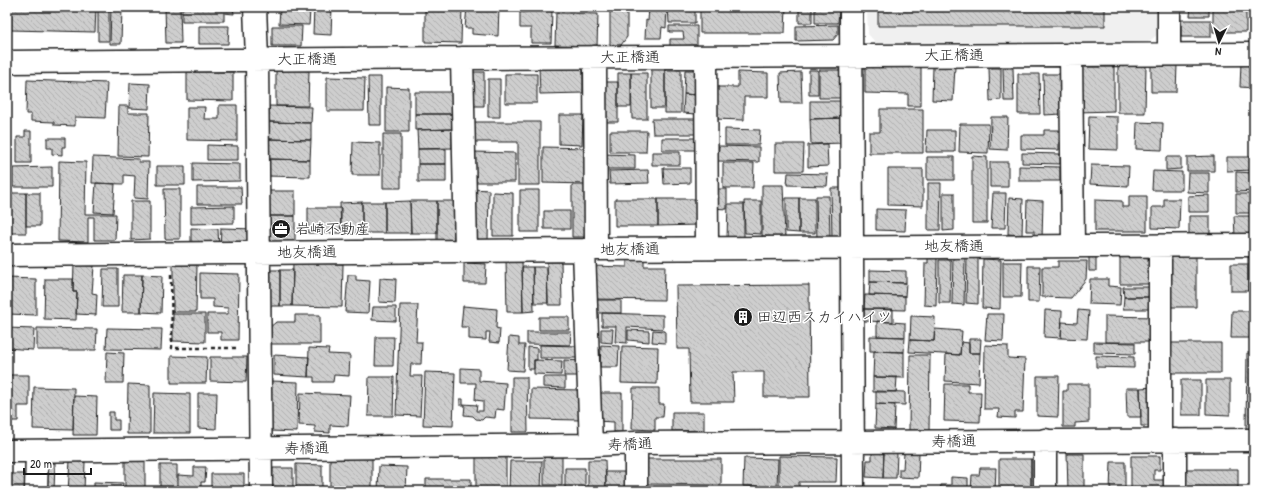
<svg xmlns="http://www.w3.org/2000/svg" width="1261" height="498" viewBox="0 0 1261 498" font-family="'Patrick Hand','Klee One',sans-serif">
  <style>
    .built { fill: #f0f0f0 }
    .building { fill: url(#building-back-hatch); stroke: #1c1c1c }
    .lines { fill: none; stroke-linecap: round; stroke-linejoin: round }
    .minor-casing { stroke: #1c1c1c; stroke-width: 25 }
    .path { stroke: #1c1c1c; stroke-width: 2.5; stroke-dasharray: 4 3; stroke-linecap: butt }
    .minor { stroke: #fff; stroke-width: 22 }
    .labels { text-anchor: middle; stroke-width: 3; stroke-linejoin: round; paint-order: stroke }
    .street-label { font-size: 15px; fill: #1c1c1c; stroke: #fff }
    .poi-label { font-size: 15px; fill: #1c1c1c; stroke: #fff; text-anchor: start }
  </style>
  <defs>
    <pattern id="building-back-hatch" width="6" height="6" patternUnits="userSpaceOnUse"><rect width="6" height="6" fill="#cecece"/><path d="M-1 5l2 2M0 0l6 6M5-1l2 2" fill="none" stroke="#b0b0b0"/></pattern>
  </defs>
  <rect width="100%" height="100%" fill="#fff"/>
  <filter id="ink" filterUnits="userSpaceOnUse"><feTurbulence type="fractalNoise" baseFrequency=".025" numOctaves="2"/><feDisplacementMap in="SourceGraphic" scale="8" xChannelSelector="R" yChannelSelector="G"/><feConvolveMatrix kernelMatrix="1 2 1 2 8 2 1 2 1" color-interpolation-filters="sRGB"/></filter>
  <g filter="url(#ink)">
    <!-- built -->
    <path class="built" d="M867 7H1157V35L1147 43H876L868 34Z"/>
    <!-- building -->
    <path class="building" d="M7 7H96L95 32 11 30V16H7Z
      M98 7H109V41H98Z
      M111 7H122L121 44H110Z
      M165 7H180L181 43H166Z
      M193 7H233L234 14 224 13V21H182V8H193Z
      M274 7H299V10L274 9Z
      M314 7H332L331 35 313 34Z
      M425 7H462L461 43 425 42Z
      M467 7H499L498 36 472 34V28H465Z
      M527 7H541V10H552L551 43H531V28H520V12H527Z
      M610 7H627V37L621 45H610Z
      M649 7H667L666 28 662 27 661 38H645L646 20 648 21Z
      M668 7H695V23H669Z
      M700 7H786L785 33H700Z
      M799 7H812V23H799Z
      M815 7H839L838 23H815Z
      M878 7H1105V26H878Z
      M1191 7H1209V16H1190Z
      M1213 7H1246V32H1213Z
      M1249 7H1254V17H1249Z
      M280 9 310 10 309 25 279 24Z
      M556 13 598 14 597 46 555 45Z
      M1181 20H1211V37H1181Z
      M838 25V34L833 40 796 41V26Z
      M199 26H229L228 44H199Z
      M272 26H302L301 46H272Z
      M669 26H697V45L670 46V39H684L683 32H669Z
      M865 63 921 64V106H908V94L865 93Z
      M1241 63H1254V88L1240 87Z
      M1151 64 1177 65 1176 92H1151Z
      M1118 65 1146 66 1145 113H1118Z
      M583 66V93L540 94 539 67Z
      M933 67H955L953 101 932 100Z
      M1078 67H1114V111L1078 112Z
      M989 68H1001V100L990 101Z
      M1003 68H1013L1014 101H1004Z
      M276 70 309 71 308 106H276Z
      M651 70H665V108H651Z
      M665 70H681V113H665Z
      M685 70H697V95L684 94Z
      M809 70H818V95H809Z
      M819 70H842V98H819Z
      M187 72H233V101L187 100Z
      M470 72H484V106H470Z
      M738 72 768 73V97H744V120L714 119V87H738Z
      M801 72 802 103H781L780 73Z
      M618 73H631V107H618Z
      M631 73H647V119H632Z
      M505 74H537V103H505Z
      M1018 74H1039L1040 114H1018Z
      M1043 74H1062V114L1044 115Z
      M327 77 365 78 364 111H327Z
      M368 77H381V125H369Z
      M488 79H500V117H488Z
      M27 80 107 83 105 118 75 117V126L54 125V122L31 121V114H26Z
      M601 82H618V122H602Z
      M130 83 150 84 149 109 129 108Z
      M386 87 409 88V132H386Z
      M415 92H452V114H415Z
      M684 94 697 95 696 114 683 113Z
      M810 101H843V118L810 119Z
      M219 105H237V141L187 140V107H205L204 119H219Z
      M119 106H128V113H149L148 157 118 156Z
      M269 106 312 107 311 123 269 122Z
      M880 109H923V153H869V132H880Z
      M415 114H452V129L415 130Z
      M559 115H583L582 145 559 144Z
      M1089 116 1118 117V150L1088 149Z
      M991 117H1008L1007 150 990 149Z
      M843 118 844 143 811 144 810 119Z
      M652 119H696V134H653Z
      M269 122 311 123V140L268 139Z
      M472 122H540V185H518V142H472Z
      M1137 122 1163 123 1162 150 1136 149Z
      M960 124H989L988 153 959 152Z
      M452 129V148L418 149 417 130Z
      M725 129 760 130 759 145H725Z
      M927 130H955V152H926Z
      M1044 130H1059V150L1021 149V135H1044Z
      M25 131H31V163H17V137H25Z
      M610 131H647L646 152H610Z
      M383 134H401V188H383Z
      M47 138H65V147H62V155L52 154V148H47Z
      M662 138H696V150H662Z
      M268 139 311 140 310 160 268 159Z
      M353 142 380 143V175H352Z
      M775 144H804L803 171H775Z
      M827 144 828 166 808 167V145Z
      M207 145 238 146V160H207Z
      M719 146 759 147V162L718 161Z
      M543 147 589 148 588 184 543 183Z
      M418 149H446V164H418Z
      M474 152 515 153V182H474Z
      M652 152H680V165H652Z
      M1022 153 1060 154V164L1022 163Z
      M603 154 635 155V169H603Z
      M972 156 987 157V223H972Z
      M1214 156V171H1187V157Z
      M93 157 139 159V162H149L148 199 134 198 135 176 124 175V184L92 183Z
      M927 157H954V180H927Z
      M1166 157H1181V169L1166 170Z
      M1227 157H1254V170L1227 171Z
      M268 159 310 160V177L267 176Z
      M59 161 86 162 85 214H116L115 240H94V217H88V242L58 241Z
      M990 162H1008V187H990Z
      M193 163 240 164V181L193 182Z
      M723 163H754L753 188H723Z
      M418 164H446V182H418Z
      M1091 165 1129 166 1128 186 1090 184Z
      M157 166H185V185H157Z
      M1019 166 1060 167V181H1019Z
      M52 167V187H13V168Z
      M663 168H690V183L664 184Z
      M888 169H923V206L888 205Z
      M648 170 649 183 610 184 609 171Z
      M1153 171 1182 172V190H1152Z
      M1236 172 1254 173V191L1236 192Z
      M788 173 828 174 827 186 787 185Z
      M1188 173H1209V193L1187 192Z
      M7 176H9L8 201H7Z
      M96 183 115 184 113 213 94 212Z
      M928 183H941L940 230H928Z
      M572 185H589L588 237H572Z
      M762 185H783L785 237 762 236Z
      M197 187H241L242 204H197Z
      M831 188H844V239H832Z
      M164 189H180V239H165Z
      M473 189 489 190 488 241H469Z
      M711 189H727V209L711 208Z
      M520 190H539V232H520Z
      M269 191H295V216H269Z
      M493 192 513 193V236H493Z
      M11 193H26V233H9Z
      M26 193H40V226H26Z
      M943 193H954V230L943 231Z
      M993 193H1006L1005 228H991Z
      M1236 194H1254V213H1236Z
      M1209 195V212H1188V196Z
      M816 196H829L830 240 817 241Z
      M1129 196H1147V231H1095V200L1122 201V207H1129Z
      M786 198H799V233L786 232Z
      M799 198H815V233H799Z
      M1009 198 1023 199 1022 235 1008 234Z
      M615 199H658V226H615Z
      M658 199H697L698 225 658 226Z
      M1164 199H1180L1179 229 1152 228V207H1164Z
      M1027 200 1043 201 1042 239 1034 238V231H1026Z
      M131 201H150V239L131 240Z
      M410 201H437V233H411Z
      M410 201 411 233H385V202Z
      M437 201H454V244H437Z
      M744 201H761V234L745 233Z
      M362 202H385V233H362Z
      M362 202V233H341L340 203Z
      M728 204H744V238H727Z
      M234 206V223L191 224V207Z
      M308 208H341V233H308Z
      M876 209 906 210 905 231 876 230Z
      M544 211H570V229H544Z
      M269 216H295V242L267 243V217Z
      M1189 216H1210V234H1189Z
      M1234 216H1254V236H1235Z
      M191 228 218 229 219 249 191 250Z
      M221 228 255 229 256 249H220Z
      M1168 255H1196V307H1169Z
      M1089 256H1096V271H1089Z
      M1120 256 1149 257V284H1120Z
      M953 257 965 258 964 305 952 304Z
      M967 257H978V304L966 303Z
      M1248 257H1254V291H1248Z
      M627 258H644V266H665L664 300 591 299V266L627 267Z
      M928 258H937L936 306 924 305 925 263H928Z
      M506 259H522L523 312H507Z
      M983 259 1001 260 1000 309 982 308Z
      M939 260H951L950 303H939Z
      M1058 261H1087L1086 279 1071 298 1042 297V267H1058Z
      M547 262H561L562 305H548Z
      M1003 262H1022L1021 297H1003Z
      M293 263 343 264 342 307 292 306Z
      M464 263 486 264 485 283H464Z
      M1231 264H1248V291H1231Z
      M74 265 94 266 92 293 97 294 96 315 76 314 77 292H73Z
      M173 265H197L196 312H173Z
      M1028 266H1040L1039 302H1028Z
      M522 267H533L534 311 523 312Z
      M533 267H547L548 303H534Z
      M103 269H118V307H102Z
      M267 270H280V306H267Z
      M280 270H293L292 306H280Z
      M870 270 906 271V283L870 282Z
      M200 273 239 274 238 340H221V332H207V314H228V308L213 307V299H200Z
      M123 275H142L141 312H122Z
      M142 275 162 276 161 313 141 312Z
      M348 275H356V280L370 281 368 313 345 312Z
      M7 278 36 279V315L7 314Z
      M380 278 396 279 395 303 379 302Z
      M45 279H73V292H77L76 320 44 319Z
      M1090 279H1108V286L1121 287 1120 305 1089 304Z
      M870 282 906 283 905 296 869 295Z
      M809 285 810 397H764V372H733L734 402H690L689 349H677L676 286Z
      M1123 287H1152V297H1124Z
      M865 295 905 296V310L864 309Z
      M1124 297H1152V309H1123Z
      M593 300H621V313H593Z
      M400 305H418L416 342H422L421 364H411L410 376H422L420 416 396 415Z
      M463 306 497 309 496 328 500 329 499 343 489 342 490 332H486V340L469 339V327H461Z
      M373 307H396V321L372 320Z
      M864 309H893V322L864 321Z
      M1045 310 1062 311 1061 338 1044 337Z
      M1078 310 1089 311 1087 339 1061 338 1062 322 1077 323Z
      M1232 311H1254V338H1231Z
      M602 313 663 315V329L627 327V343L615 342 616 326H602Z
      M173 314H205V342L173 341Z
      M987 314H1004L1003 341 985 340Z
      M295 315H320V344H268V329L276 322H295Z
      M911 316 935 317 934 341 910 340Z
      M1105 316 1156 317 1155 342H1105Z
      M539 317H569V330H539Z
      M877 321 905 323V337L877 336Z
      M7 328 34 329 33 350 7 348Z
      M37 328 97 329 96 350H37Z
      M107 328 162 329 161 350 106 349Z
      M601 329H613L612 343 601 342Z
      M935 329 962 331 960 355 909 352 910 340 934 341Z
      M628 330 649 331V342L628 340Z
      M653 330 665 331V343L652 342Z
      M527 332H571L570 345 527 344Z
      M870 336 905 337 904 352 870 351Z
      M376 337H394L393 366H375Z
      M509 337 519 338V345H525L523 371 507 370Z
      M969 339H981L980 353H969Z
      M961 342 969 343V353H980L979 383 945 381 946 354 960 355Z
      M1094 342 1135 343V354L1094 353Z
      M1171 343H1221V373H1170Z
      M540 345 579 346V358H540Z
      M601 345 619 346 618 367H600Z
      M985 345 1008 346V358L1025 359 1023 412H1015V418L998 417 999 409H984Z
      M622 346 658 347 657 384 621 383Z
      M528 347 537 348V360H534V369H528Z
      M309 348 329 349 328 354 350 355 349 376 334 375 333 382H314V377H308Z
      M874 351 904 352V378L873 377Z
      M107 352 124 353 123 383H106Z
      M1247 353H1254V429H1246Z
      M274 355 309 357 308 377 274 375Z
      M910 355H930L929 431 909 430Z
      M171 356 207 357 206 383H171Z
      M1096 356 1134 357V368L1096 367Z
      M210 357H247L246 382 210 381Z
      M534 360 562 361 561 375 534 374Z
      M564 360 582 361 581 376H564Z
      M461 368 479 369V381L506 383 504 410 496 409 495 418 485 417 482 420 476 419 473 416 464 415 465 405H460V399H463V404L477 405 476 411H483V401L475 400 476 383H461Z
      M425 372 455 373 453 426 423 425Z
      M7 375H29V406H18V421H7Z
      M1037 376H1059L1058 417 1037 416Z
      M369 377H394L393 416H368Z
      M512 377H527L528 432H512Z
      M543 377H565V388L543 387Z
      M873 377H897L896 392H873Z
      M1181 380H1201V415H1181Z
      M1206 380H1230V415L1206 414Z
      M271 381 298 382 297 432 270 431Z
      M128 384 150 385V434H127Z
      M945 384H968V392H981L980 422 944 421Z
      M1067 384H1089V422L1075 423V427H1063V391H1067Z
      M34 387 74 388 73 430 33 429Z
      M1154 387 1150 426H1141L1140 388Z
      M633 388H659V404H664L663 417H655V430L632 429Z
      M1126 388H1140L1141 417H1127Z
      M531 389 581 390 580 420 531 419Z
      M876 391 905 392V405L876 404Z
      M154 393 190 394V433H153Z
      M198 393H217L216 429 198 428Z
      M300 393 350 395 348 426 330 425V433L315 432V426L299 425Z
      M596 393H622V432H614V422L596 421Z
      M74 396 97 397 96 435H73Z
      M876 404 895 405 894 429 875 428Z
      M109 412H114V420H119V430H109Z
      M672 412H704V430L672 431Z
      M544 452H562V485H544Z
      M872 452H884L883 478 866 477 867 460H872Z
      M884 452 897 453 896 478H883Z
      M904 453H919L918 478 899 477V469H903Z
      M1067 454H1084V491H1068Z
      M476 455 506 456V491H476Z
      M1254 455V491H1253Z
      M779 456 837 457 836 482H799V491H779Z
      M1131 456H1160V470H1154V480H1170V491H1131Z
      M330 458H372V491H330Z
      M744 458 778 459 777 487 743 486Z
      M645 459H721V485L645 484Z
      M999 459H1031V491H999Z
      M1031 459H1038V491H1031Z
      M125 460 145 461V491H125Z
      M588 460H605L606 491H588Z
      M70 461 85 462 84 491H68Z
      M510 461H542L541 491H509Z
      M1111 462H1125V491H1110Z
      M42 463H55L54 491H42Z
      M296 464 322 465V491H296Z
      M160 465H177V491H160Z
      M379 466 407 467 406 491H378Z
      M194 467H206L205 482H201V491H178V475L194 476Z
      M273 468H293V491H272Z
      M565 468H585V491H565Z
      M980 468H996L995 491H971L972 475H979Z
      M1184 469H1238V491H1183Z
      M606 472H625V491H606Z
      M7 474H28L27 491H7Z
      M211 474H244V491H211Z
      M951 477 968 478V491H940L941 485H951Z
      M426 479H471V491H426Z
      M94 482 123 483 122 491H94Z
      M877 488 913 490V491H877Z"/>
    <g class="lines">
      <defs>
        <path id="minor" d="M255 7 257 59 261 491
          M851 7 853 491
          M1169 7V54
          M1071 54 1073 246
          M595 57 596 249
          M706 57 707 248
          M462 58 466 251
          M7 62 462 58 1254 54
          M584 250 591 445
          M7 255 584 250 596 249 1254 245
          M1160 440V246
          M1175 440V491
          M7 451 591 445 636 443 1254 440
          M36 491 37 451
          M636 491V443
          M1045 491V440"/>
      </defs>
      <!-- minor casing -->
      <use href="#minor" class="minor-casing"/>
      <!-- path -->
      <path class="path" d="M171 275 172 348H237"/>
      <!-- minor -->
      <use href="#minor" class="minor"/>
    </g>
  </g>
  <!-- icons -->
  <defs>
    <symbol id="office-disc" viewBox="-11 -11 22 22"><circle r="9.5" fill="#1c1c1c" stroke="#fff"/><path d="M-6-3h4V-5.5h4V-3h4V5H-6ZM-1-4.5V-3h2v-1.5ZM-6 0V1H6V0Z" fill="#fff"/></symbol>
    <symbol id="building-disc" viewBox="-11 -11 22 22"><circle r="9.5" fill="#1c1c1c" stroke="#fff"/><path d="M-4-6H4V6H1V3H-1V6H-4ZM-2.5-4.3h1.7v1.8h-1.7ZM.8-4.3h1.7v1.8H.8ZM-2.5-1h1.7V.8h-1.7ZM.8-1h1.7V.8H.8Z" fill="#fff"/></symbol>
  </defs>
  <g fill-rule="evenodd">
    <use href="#office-disc" x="270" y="218" width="22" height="22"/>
    <use href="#building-disc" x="732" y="306" width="22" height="22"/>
  </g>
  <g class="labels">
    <!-- street labels -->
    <g class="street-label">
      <text x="954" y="60">大正橋通</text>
      <text x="630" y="62">大正橋通</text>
      <text x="307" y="64">大正橋通</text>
      <text x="954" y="251">地友橋通</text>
      <text transform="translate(630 249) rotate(-1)" y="5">地友橋通</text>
      <text transform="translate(307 252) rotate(-1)" y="5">地友橋通</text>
      <text transform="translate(954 441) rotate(-1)" y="5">寿橋通</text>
      <text transform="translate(630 444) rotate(-2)" y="5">寿橋通</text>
      <text transform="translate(307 448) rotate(-1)" y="5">寿橋通</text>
    </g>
    <!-- poi labels -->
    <g class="poi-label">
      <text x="295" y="234">岩崎不動産</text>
      <text x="757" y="322">田辺西スカイハイツ</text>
    </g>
  </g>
  <!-- margin -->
  <rect width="1261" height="498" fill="none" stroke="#fff" stroke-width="24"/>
  <rect x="12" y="12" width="1237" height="474" fill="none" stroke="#1c1c1c" stroke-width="1.5" filter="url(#ink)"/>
  <!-- north arrow -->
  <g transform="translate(1219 42) rotate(185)" stroke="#ffffff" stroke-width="3" paint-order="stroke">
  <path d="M0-3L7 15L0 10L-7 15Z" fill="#1c1c1c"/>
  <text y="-6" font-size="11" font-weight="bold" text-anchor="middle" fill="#1c1c1c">N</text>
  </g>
  <!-- scale -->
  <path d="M24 468v6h67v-6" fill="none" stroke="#1c1c1c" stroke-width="2"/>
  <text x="30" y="468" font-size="12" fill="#1c1c1c" stroke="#ffffff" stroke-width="3" paint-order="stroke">20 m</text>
</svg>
